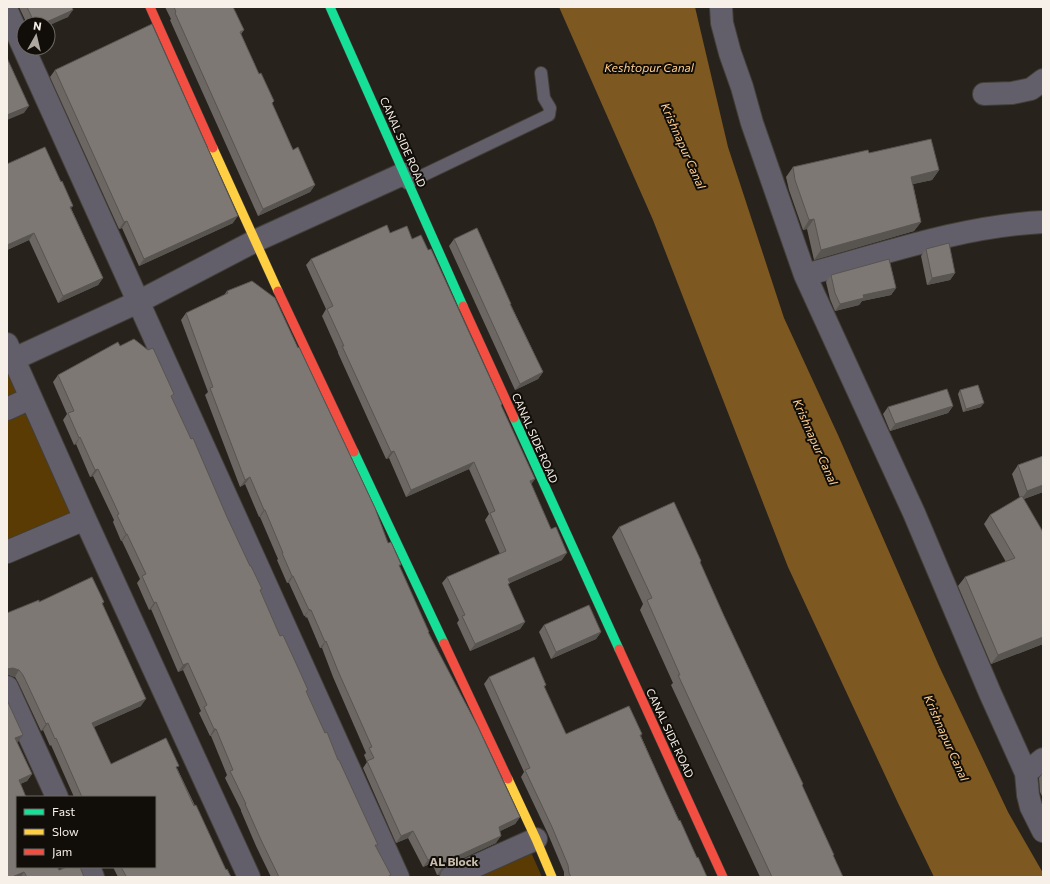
<svg xmlns="http://www.w3.org/2000/svg" width="1050" height="884" viewBox="0 0 1050 884" font-family="Commissioner,sans-serif">
  <style>
    .green { fill: #5a3b04 }
    .water { fill: #7d5820 }
    .lines { fill: none; stroke-linecap: round; stroke-linejoin: round }
    .lane-casing { stroke: #433f39; stroke-width: 14 }
    .street-casing { stroke: #433f39; stroke-width: 24 }
    .fast-casing { stroke: #433f39; stroke-width: 10 }
    .slow-casing { stroke: #433f39; stroke-width: 10 }
    .jam-casing { stroke: #433f39; stroke-width: 10 }
    .lane { stroke: #625f6b; stroke-width: 12 }
    .street { stroke: #625f6b; stroke-width: 22 }
    .fast { stroke: #16e098; stroke-width: 9 }
    .slow { stroke: #ffcf43; stroke-width: 9 }
    .jam { stroke: #f24e42; stroke-width: 9 }
    .wall { fill: #6c6763 }
    .shaded-wall { fill: #585450 }
    .building { fill: #7d7873; stroke: #585450 }
    .labels { text-anchor: middle; stroke-width: 4; stroke-linejoin: round; paint-order: stroke }
    .street-label { font-size: 11px; fill: #f6f0e8; stroke: #110d08 }
    .water-label { font-size: 12px; font-style: italic; fill: #ffce8e; stroke: #110d08 }
    .neighbourhood-label { font-size: 12px; font-weight: bold; fill: #c8bcad; stroke: #110d08 }
  </style>
  <rect width="100%" height="100%" fill="#27221c"/>
  <!-- green -->
  <path class="green" d="M7 366 75 517 7 545Z
    M530 850 542 877H467Z"/>
  <!-- water -->
  <path class="water" d="M559 7H695L728 147 784 318 838 435 939 666 1008 812 1043 873V877H934L898 803 788 567 653 220Z"/>
  <g class="lines">
    <defs>
      <path id="lane" d="M407 183 549 115 550 108 544 98 541 73"/>
      <path id="street" d="M721 7 722 23 730 53 742 87 752 123 805 275 914 513 990 693 1026 773 1043 759
        M7 11 398 877
        M984 94 1012 93 1031 89 1043 80
        M805 275C883 254 962 226 1043 222
        M7 344 85 519 249 877
        M14 359 138 302 255 241 403 174
        M7 409 31 398
        M7 552 85 519
        M7 687 57 797
        M1026 773 1028 795 1031 807 1043 831
        M89 867 93 877
        M451 877 536 839"/>
      <path id="fast" d="M330 7 463 306
        M514 418 619 649
        M354 452 444 643"/>
      <path id="slow" d="M213 148 278 291
        M508 779 536 839 552 877"/>
      <path id="jam" d="M150 7 213 148
        M278 291 354 452
        M463 306 514 418
        M444 643 508 779
        M619 649 723 877"/>
    </defs>
    <!-- lane casing -->
    <use href="#lane" class="lane-casing"/>
    <!-- street casing -->
    <use href="#street" class="street-casing"/>
    <!-- fast casing -->
    <use href="#fast" class="fast-casing"/>
    <!-- slow casing -->
    <use href="#slow" class="slow-casing"/>
    <!-- jam casing -->
    <use href="#jam" class="jam-casing"/>
    <!-- lane -->
    <use href="#lane" class="lane"/>
    <!-- street -->
    <use href="#street" class="street"/>
    <!-- fast -->
    <use href="#fast" class="fast"/>
    <!-- slow -->
    <use href="#slow" class="slow"/>
    <!-- jam -->
    <use href="#jam" class="jam"/>
  </g>
  <!-- wall -->
  <path class="wall" d="M19 7H72L68 17 48 24H27Z
    M165 7H233L244 30 241 34 293 150 315 185 310 192 258 216 170 20 171 19Z
    M55 70 233 223 139 266 122 228 119 229 50 77Z
    M869 153 939 170 932 180 913 184 921 222 914 231 814 260 807 229 803 230 789 190 786 177 793 167Z
    M7 164 61 182 73 206 71 208 103 278 98 285 58 303 29 240 7 250Z
    M390 233 412 239 428 250 501 405 531 485 562 560 510 583 508 585 525 622 520 629 470 651 457 623 459 620 442 583 447 577 500 554 485 520 489 514 469 469 406 497 389 458 386 459 338 353V352L322 316 326 309 306 265 311 259Z
    M454 239 511 304V305L543 372 538 379 515 390 449 246Z
    M926 249 955 273 950 280 927 285 921 256Z
    M831 275 896 288 891 295 862 301 859 305 835 311 830 299 826 282Z
    M227 291 388 543 429 632V633L520 817 515 824 500 831 496 843 446 866 444 867 439 875H437L432 863 423 867 408 838 396 843 363 768 367 762 364 755 366 753 333 677 322 648H320L307 617 306 618 305 616H304L289 583H287L277 560 278 559 260 517H259L245 484 240 487 205 395 208 392 181 320 186 313 224 295Z
    M120 346 174 394 172 398 261 591 280 636 307 691 325 733 338 760 376 847 391 875 390 877H271L256 846 241 811V810L225 778 227 775 211 736H210L199 713 201 711 183 670 178 672 151 609 149 610 137 583 140 579 122 541H121L113 522 114 520 93 476 90 477 76 444 74 445 63 420 67 414 53 382 58 375Z
    M960 390 981 407 963 412 958 394Z
    M953 406 948 413 890 431 883 414 888 407Z
    M1043 456V492L1024 499 1043 644 991 664 958 586 965 577 1006 562 984 524 990 515 1020 498 1012 474 1018 465Z
    M619 527 701 561 700 563 724 616 803 784 802 785 833 856 843 877H760L671 685 673 683 640 610 643 604 612 537Z
    M39 602H104L102 605 141 706 94 727 111 764 177 768 226 870 231 877H118L113 867H155V797H74L51 745 50 746 43 730 41 731 18 682 15 677 9 675Z
    M544 625 601 632 596 639 551 659 539 632Z
    M489 677 546 685 544 688 566 734H642L641 736 663 786 697 858 707 877H564V872L548 834 521 777 524 772 484 684Z
    M7 700 18 742H17L32 774 27 781 20 784 59 870 84 877H7Z
    M1043 773V798L1040 792 1039 778Z"/>
  <!-- shaded-wall -->
  <path class="shaded-wall" d="M73 10 68 17 48 26V24H42Z
    M29 106 24 113 7 120V115Z
    M939 170 932 180 904 186 911 177Z
    M315 185 310 192 258 216 263 209Z
    M238 216 233 223 139 266 144 259Z
    M814 219 807 229 803 230 809 220Z
    M127 221 122 228 119 229 124 222Z
    M921 222 914 231 814 260 821 250Z
    M34 233 29 240 7 250V245Z
    M955 273 950 280 927 285 932 278Z
    M103 278 98 285 58 303 63 296Z
    M896 288 891 295 862 301 859 305 835 311 840 304 863 295Z
    M543 372 538 379 515 390 520 384Z
    M984 403 981 407 963 412 966 409Z
    M953 406 948 413 890 431 895 424Z
    M80 437 76 444 74 445 79 438Z
    M394 451 389 458 386 459 391 452Z
    M474 462 469 469 406 497 411 490Z
    M98 469 93 476 90 477 95 470Z
    M250 477 245 484 240 487 245 480Z
    M535 479 530 486V481Z
    M1043 485V492L1021 500 1027 491Z
    M264 510H265L260 517H259Z
    M126 534H127L122 541H121Z
    M567 553 562 560 510 583 505 590 508 579Z
    M292 576H293L289 583H287Z
    M156 602 151 609 149 610 154 603Z
    M310 609 305 616H304L309 610Z
    M525 622 520 629 470 651 475 644Z
    M601 632 596 639 551 659 556 652Z
    M1043 637V644L991 664 998 655Z
    M326 641 322 648H320L325 642Z
    M188 663 183 670 178 672 183 665Z
    M13 668 19 670 15 677 9 675H7V669Z
    M146 699 141 706 87 730 92 723Z
    M48 723 43 730 41 731 46 724Z
    M214 729H216L211 736H210Z
    M23 735 18 742 10 745 15 738Z
    M32 774 27 781 14 787 19 780Z
    M520 817 515 824 494 834 499 827Z
    M413 831 408 838 396 843 401 836Z
    M501 836 496 843 446 866 442 868H444L439 875H437L446 862 451 859Z
    M437 856 432 863 423 867 428 860Z
    M24 872 21 877H12Z"/>
  <!-- building -->
  <path class="building" d="M27 7H72L73 10 42 24H35Z
    M174 7H233L244 30 240 32 259 74 261 73 274 101 272 103 293 150 298 147 315 185 263 209 175 13 176 12Z
    M152 24 238 216 144 259 127 221 124 222 55 70Z
    M7 58 29 106 7 115Z
    M931 139 939 170 911 177 921 222 821 250 814 219 809 220 795 180 793 167 868 150 869 153Z
    M45 147 61 182 62 181 73 206 70 207 103 278 63 296 34 233 7 245V164Z
    M387 225 390 233 407 226 412 239 421 235 428 250 431 249 502 404 501 405 535 479 530 481 551 529 556 527 567 553 508 579 510 583 508 584 525 622 475 644 462 616 465 615 447 577 506 551 490 513 495 511 474 462 411 490 394 451 391 452 342 346H344L327 309 333 306 311 259Z
    M477 228 511 304H510L543 372 520 384 454 239Z
    M949 243 955 273 932 278 926 249Z
    M889 259 896 288 863 295 864 298 840 304 835 293 831 275Z
    M252 281 275 298 298 348 299 347 375 508 388 543 391 542 400 562 401 565H399L429 632H428L478 727 520 817 499 827 501 836 451 859 446 862 444 868H442L437 856 428 860 413 831 401 836 367 761 374 758 369 748 372 747 338 671 326 641 325 642 311 610 310 611V609L309 610 293 576H292L282 553H283L265 510H264L250 477 245 480 210 388 213 387 186 313 228 293 227 291Z
    M134 339 148 350 153 348 174 394 171 396 191 439 193 438 227 517 250 566H251L262 589 260 590 280 636 283 635 300 672 308 690 306 691 325 733 327 732 338 760H339L378 845H375L391 875 387 877H279L261 840 245 804H246L230 771 233 770 216 729H214L204 707 207 705 188 663 183 665 156 602 154 603 142 576 146 574 127 534H126L117 515 119 514 98 469 95 470 80 437 79 438 68 413 74 411 58 375 118 342 120 346Z
    M978 385 984 403 966 409 960 390Z
    M947 389 953 406 895 424 888 407Z
    M1043 456V485L1027 491 1018 465Z
    M1022 496 1043 532V637L998 655 965 577 1015 558 990 515Z
    M674 502 701 561 700 562 724 616 803 784 802 785 834 855H833L843 877H772L678 675H680L647 600 652 598 619 527Z
    M92 577 104 602 102 603 146 699 92 723 111 764 166 738 179 766 176 767 194 806 196 805 226 870 227 869 231 877H124L126 876 121 867H155V797H82L56 738 55 739 48 723 46 724 23 675 19 670 13 668 7 669V613L39 600V602Z
    M589 605 601 632 556 652 544 625Z
    M534 657 546 685 544 686 566 734 629 706 642 734 640 735 663 786 679 821 680 820 697 858 698 857 707 877H571L569 873 568 865 552 827 525 770 530 768 489 677Z
    M7 700 23 735 15 738 32 774 19 780 26 797H17V867H57L59 870 67 867H80L84 877H27L24 872 12 877H7Z"/>
  <g class="labels">
    <!-- street labels -->
    <g class="street-label">
      <text transform="translate(403 142) rotate(66)" y="4">CANAL SIDE ROAD</text>
      <text transform="translate(535 438) rotate(66)" y="4">CANAL SIDE ROAD</text>
      <text transform="translate(670 733) rotate(65)" y="4">CANAL SIDE ROAD</text>
    </g>
    <!-- water labels -->
    <g class="water-label">
      <text x="649" y="72">Keshtopur Canal</text>
      <text transform="translate(683 146) rotate(66)" y="4">Krishnapur Canal</text>
      <text transform="translate(815 442) rotate(66)" y="4">Krishnapur Canal</text>
      <text transform="translate(946 738) rotate(66)" y="4">Krishnapur Canal</text>
    </g>
    <!-- neighbourhood labels -->
    <g class="neighbourhood-label">
      <text x="454" y="866">AL Block</text>
    </g>
  </g>
  <!-- border -->
  <rect width="1050" height="884" fill="none" stroke="#f6f0e8" stroke-width="16"/>
  <!-- legend -->
  <rect x="16" y="796" width="140" height="72" fill="#110d08" stroke="#6d6862"/>
  <rect x="24" y="809" width="20" height="6" fill="#16e098" stroke="#6d6862"/>
  <text x="52" y="816" font-size="12" fill="#f6f0e8">Fast</text>
  <rect x="24" y="829" width="20" height="6" fill="#ffcf43" stroke="#6d6862"/>
  <text x="52" y="836" font-size="12" fill="#f6f0e8">Slow</text>
  <rect x="24" y="849" width="20" height="6" fill="#f24e42" stroke="#6d6862"/>
  <text x="52" y="856" font-size="12" fill="#f6f0e8">Jam</text>
  <!-- north arrow -->
  <g transform="translate(36 36) rotate(8)"><circle r="19" fill="#110d08" stroke="#6d6862"/>
  <path d="M0-3L7 15L0 10L-7 15Z" fill="#aea8a1"/>
  <text y="-6" font-size="11" font-weight="bold" text-anchor="middle" fill="#f6f0e8">N</text>
  </g>
</svg>
